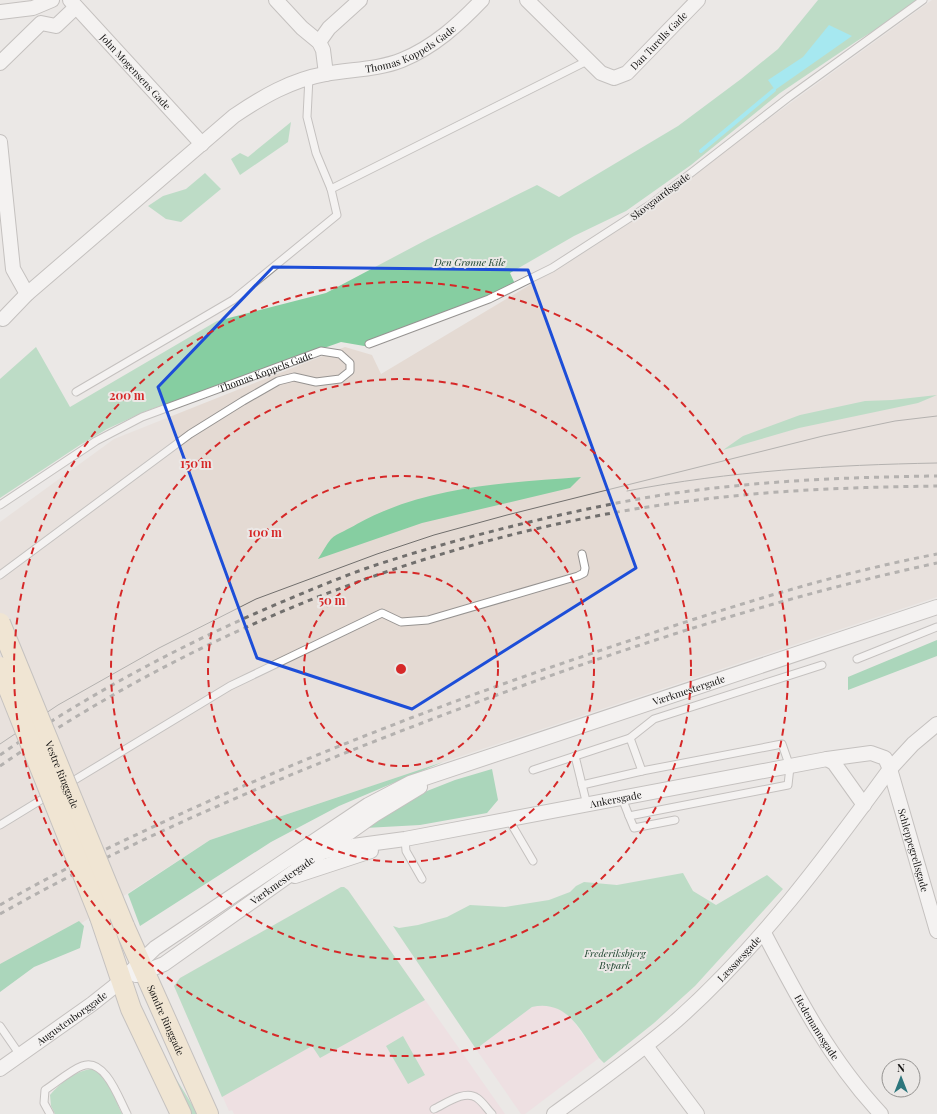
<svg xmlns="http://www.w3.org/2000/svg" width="937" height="1114" viewBox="0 0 937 1114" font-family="'Playfair Display',serif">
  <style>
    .built { fill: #e4dad3 }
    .education { fill: #f1d7de }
    .green { fill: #86cea1 }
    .forest { fill: #5dc087 }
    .water { fill: #53e8fc }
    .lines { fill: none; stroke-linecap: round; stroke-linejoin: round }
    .stream { stroke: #53e8fc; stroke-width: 4 }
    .lane-casing { stroke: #969391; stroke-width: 9 }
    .street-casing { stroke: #969391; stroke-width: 16 }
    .secondary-casing { stroke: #969391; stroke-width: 22 }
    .lane { stroke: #fff; stroke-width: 7 }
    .street { stroke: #fff; stroke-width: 14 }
    .secondary { stroke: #f6e2bc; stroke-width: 20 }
    .tram { stroke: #716f6d; stroke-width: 1 }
    .rail { stroke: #716f6d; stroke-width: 3; stroke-dasharray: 5 5; stroke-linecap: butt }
    .secondary-bridge-casing { stroke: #969391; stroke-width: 22; stroke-linecap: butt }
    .secondary-bridge { stroke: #f6e2bc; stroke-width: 20 }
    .marked { fill: none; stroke: #1d4ed8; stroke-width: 3; stroke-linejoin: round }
    .ring { fill: none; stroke: #d62828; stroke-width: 2; stroke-dasharray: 7 5 }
    .labels { text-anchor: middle; stroke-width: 4; stroke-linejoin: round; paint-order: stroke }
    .street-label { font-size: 10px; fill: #121110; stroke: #ebe8e6 }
    .park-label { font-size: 10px; font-style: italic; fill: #153e27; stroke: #ebe8e6 }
    .centre { fill: #d62828; stroke: #ebe8e6; stroke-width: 2 }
    .ring-label { font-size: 12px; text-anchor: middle; font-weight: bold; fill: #d62828; stroke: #ebe8e6; stroke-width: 4; stroke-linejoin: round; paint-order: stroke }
  </style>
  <rect width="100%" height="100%" fill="#ebe8e6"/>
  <!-- built -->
  <path class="built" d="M932 0H937V597L210 840 74 928 0 969V522L114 439 345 347 372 355 381 374 593 247Z"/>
  <!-- education -->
  <path class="education" d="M341 887H344L348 890 505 1114H234L232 1110 229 1111 174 986 180 978Z
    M541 1005 557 1007 572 1019 599 1058 525 1114H521L476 1049 532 1007Z"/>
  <!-- green -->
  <path class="green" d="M818 0H921L916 5 857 41 780 93 691 165 626 211 574 236 510 273 515 284 370 347 341 342 146 411 107 429 80 445 0 498V379L36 347 70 407 217 321 326 293 428 239 537 185 559 197 678 126 741 79 778 49Z
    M291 122 288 142 240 175 231 159 240 153 248 157Z
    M205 173 221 189 181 222 166 219 148 206 163 196 186 189Z
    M937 395 918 403 799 428 723 450 743 436 800 415 865 401 892 400Z
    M581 477 570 488 422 523 318 559C322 553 326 545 331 539 337 533 350 529 357 524 426 486 505 483 581 477Z
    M683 873 693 891 716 905 767 875 783 889 695 986 654 1023 604 1063 599 1058C582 1033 568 999 532 1007L476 1049 393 926 399 928 418 925 447 917 470 905 505 907 549 900 570 892 576 886 584 882 617 885Z
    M341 887H344L348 890 425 1000 320 1058 312 1046 222 1097 174 986 180 978Z
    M403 1036 425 1075 408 1084 386 1046Z
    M165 1061 198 1114H187Z
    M91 1069C108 1073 115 1099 122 1114H55L51 1106 50 1095C60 1083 75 1071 91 1069Z"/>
  <!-- forest -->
  <path class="forest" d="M937 640V656L848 690V677Z
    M443 762 339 806 271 842 140 926 128 894 210 840Z
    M492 769 498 800 487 813 420 825 365 828 427 791 455 780Z
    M79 921 84 926 80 948 34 967 0 992V964Z"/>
  <!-- water -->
  <path class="water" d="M829 25 852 36 775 90 768 80 803 57Z"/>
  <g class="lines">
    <!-- stream -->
    <path class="stream" d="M701 151 774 90"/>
    <defs>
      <g id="lane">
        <path d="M331 189 589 60"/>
        <path d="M369 344 489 299 552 268 651 204 789 97 923 0"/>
        <path d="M76 392 233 300 337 215 331 189 316 153 307 117 309 77"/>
        <path id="s1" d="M0 505 96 441 142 417 321 351 340 354 350 363V371L340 379 316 382 294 377 278 381 243 401 190 434 0 575"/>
        <path d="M857 659 937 627"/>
        <path d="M630 738 654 719 822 665"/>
        <path d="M575 756 587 805"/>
        <path d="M533 770 630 738 642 771 582 785"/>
        <path d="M68 784 230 686 382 613 401 622 428 620 578 576 584 573 585 568 582 554"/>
        <path d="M622 798 629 816 788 785 790 767 782 744 642 771"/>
        <path d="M629 816 634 828 675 820"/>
        <path d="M509 820 533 861"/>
        <path d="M0 825 49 795"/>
        <path d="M405 839 406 851 422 879"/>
        <path d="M0 1026 20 1055"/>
        <path d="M434 1109C445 1104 465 1089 477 1098 483 1102 487 1109 492 1114"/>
        <path d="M50 1114 44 1103 45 1090C56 1083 71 1070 82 1066 105 1057 119 1099 127 1114"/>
      </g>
      <g id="street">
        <path id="s2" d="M70 0 202 144"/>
        <path d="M276 0 302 28 319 42 323 50 326 74"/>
        <path id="s3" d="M527 0 601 73 614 78 627 73 698 0"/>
        <path d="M0 12 33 8 52 0"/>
        <path d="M319 42 329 28 360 0"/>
        <path d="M0 63 41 23 56 26 76 7"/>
        <path d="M0 142 13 269 27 294"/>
        <path id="s4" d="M3 319 27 294 234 116C262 97 291 80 325 74 351 69 377 70 402 60 434 47 459 24 482 0"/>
        <path d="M827 759 834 763 864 805"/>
        <path id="s5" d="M291 858 353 846 405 839 827 759 871 753 885 758 890 769 937 931"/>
        <path d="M295 876 371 851"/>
        <path id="s6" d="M764 933C798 998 831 1061 881 1114"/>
        <path id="s7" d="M136 975 164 964 374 815 420 787"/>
        <path d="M646 1046 697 1114"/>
        <path id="s8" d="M0 1069 92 1004 121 981 155 948 368 805 410 783 937 607"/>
        <path id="s9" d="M554 1114C595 1084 638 1054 677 1020 759 947 825 858 890 769L913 744 937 724"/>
      </g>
      <g id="secondary">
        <path d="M100 917 131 1009 181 1114"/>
        <path id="s10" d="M124 926 208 1114"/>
      </g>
    </defs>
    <!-- lane casing -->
    <use href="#lane" class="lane-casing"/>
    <!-- street casing -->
    <use href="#street" class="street-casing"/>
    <!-- secondary casing -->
    <use href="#secondary" class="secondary-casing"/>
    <!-- lane -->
    <use href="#lane" class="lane"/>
    <!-- street -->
    <use href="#street" class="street"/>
    <!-- secondary -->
    <use href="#secondary" class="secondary"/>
    <!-- tram -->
    <path class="tram" d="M627 491C730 471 833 465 937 463
      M0 744 58 705 159 648 256 599 377 554 434 535 507 515 823 436 895 421 937 416"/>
    <!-- rail -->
    <path class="rail" d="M0 755C90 693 188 641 289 599 320 586 351 573 382 563 438 545 494 530 551 517 600 506 648 496 698 490 777 480 857 477 937 476
      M0 766C216 617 472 522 733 496 800 489 869 487 937 486
      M0 905C61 869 125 840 189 810 318 752 450 701 584 656 699 617 817 577 937 554
      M0 914C134 838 278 778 422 723 590 659 761 601 937 563"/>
    <defs>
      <g id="secondary-bridge">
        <path id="s11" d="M0 623 124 926"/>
        <path d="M0 667 100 917"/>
      </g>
    </defs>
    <!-- secondary-bridge casing -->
    <use href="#secondary-bridge" class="secondary-bridge-casing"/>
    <!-- secondary-bridge -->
    <use href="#secondary-bridge" class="secondary-bridge"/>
  </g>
  <!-- marked area -->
  <path d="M0 0H937V1114H0ZM273 267 528 270 636 568 412 709 257 658 158 387Z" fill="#ebe8e6" fill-opacity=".55" fill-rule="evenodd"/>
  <path class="marked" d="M273 267 528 270 636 568 412 709 257 658 158 387Z"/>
  <!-- distance rings -->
  <g class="ring">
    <circle cx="401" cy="669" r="97"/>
    <circle cx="401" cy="669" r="193"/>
    <circle cx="401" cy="669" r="290"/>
    <circle cx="401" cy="669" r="387"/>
  </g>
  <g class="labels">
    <!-- street labels -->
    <g class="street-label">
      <text dy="4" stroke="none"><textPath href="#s3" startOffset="177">Dan Turells Gade</textPath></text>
      <text dy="4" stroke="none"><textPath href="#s4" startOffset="499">Thomas Koppels Gade</textPath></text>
      <text dy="4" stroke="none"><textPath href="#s2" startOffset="97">John Mogensens Gade</textPath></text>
      <text transform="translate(660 196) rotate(-37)" y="4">Skovgaardsgade</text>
      <text dy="4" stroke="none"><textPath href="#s1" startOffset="299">Thomas Koppels Gade</textPath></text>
      <text dy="4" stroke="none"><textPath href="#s8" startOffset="795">Værkmestergade</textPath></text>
      <text dy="4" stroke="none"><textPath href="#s11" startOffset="164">Vestre Ringgade</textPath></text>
      <text dy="4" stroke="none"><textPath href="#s5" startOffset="330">Ankersgade</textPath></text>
      <text dy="4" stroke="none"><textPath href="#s5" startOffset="701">Schleppegrellsgade</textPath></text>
      <text dy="4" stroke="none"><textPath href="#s7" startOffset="175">Værkmestergade</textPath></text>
      <text dy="4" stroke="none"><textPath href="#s9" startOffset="242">Læssøesgade</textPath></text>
      <text dy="4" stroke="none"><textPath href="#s8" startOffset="88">Augustenborggade</textPath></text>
      <text dy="4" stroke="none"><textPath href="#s10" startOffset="103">Søndre Ringgade</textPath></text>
      <text dy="4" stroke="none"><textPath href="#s6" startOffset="108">Hedemannsgade</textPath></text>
    </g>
    <!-- park labels -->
    <g class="park-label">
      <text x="470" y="266">Den Grønne Kile</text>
      <text x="615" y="957">Frederiksbjerg<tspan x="615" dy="12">Bypark</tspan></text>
    </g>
  </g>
  <circle cx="401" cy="669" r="6" class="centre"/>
  <g class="ring-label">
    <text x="127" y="400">200 m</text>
    <text x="196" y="468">150 m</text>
    <text x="265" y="537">100 m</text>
    <text x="332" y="605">50 m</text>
  </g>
  <!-- north arrow -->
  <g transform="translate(901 1078)"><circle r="19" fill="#ebe8e6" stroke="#949290"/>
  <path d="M0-3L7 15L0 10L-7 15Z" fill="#2d767c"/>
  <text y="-6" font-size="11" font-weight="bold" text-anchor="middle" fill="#121110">N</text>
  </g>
</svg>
